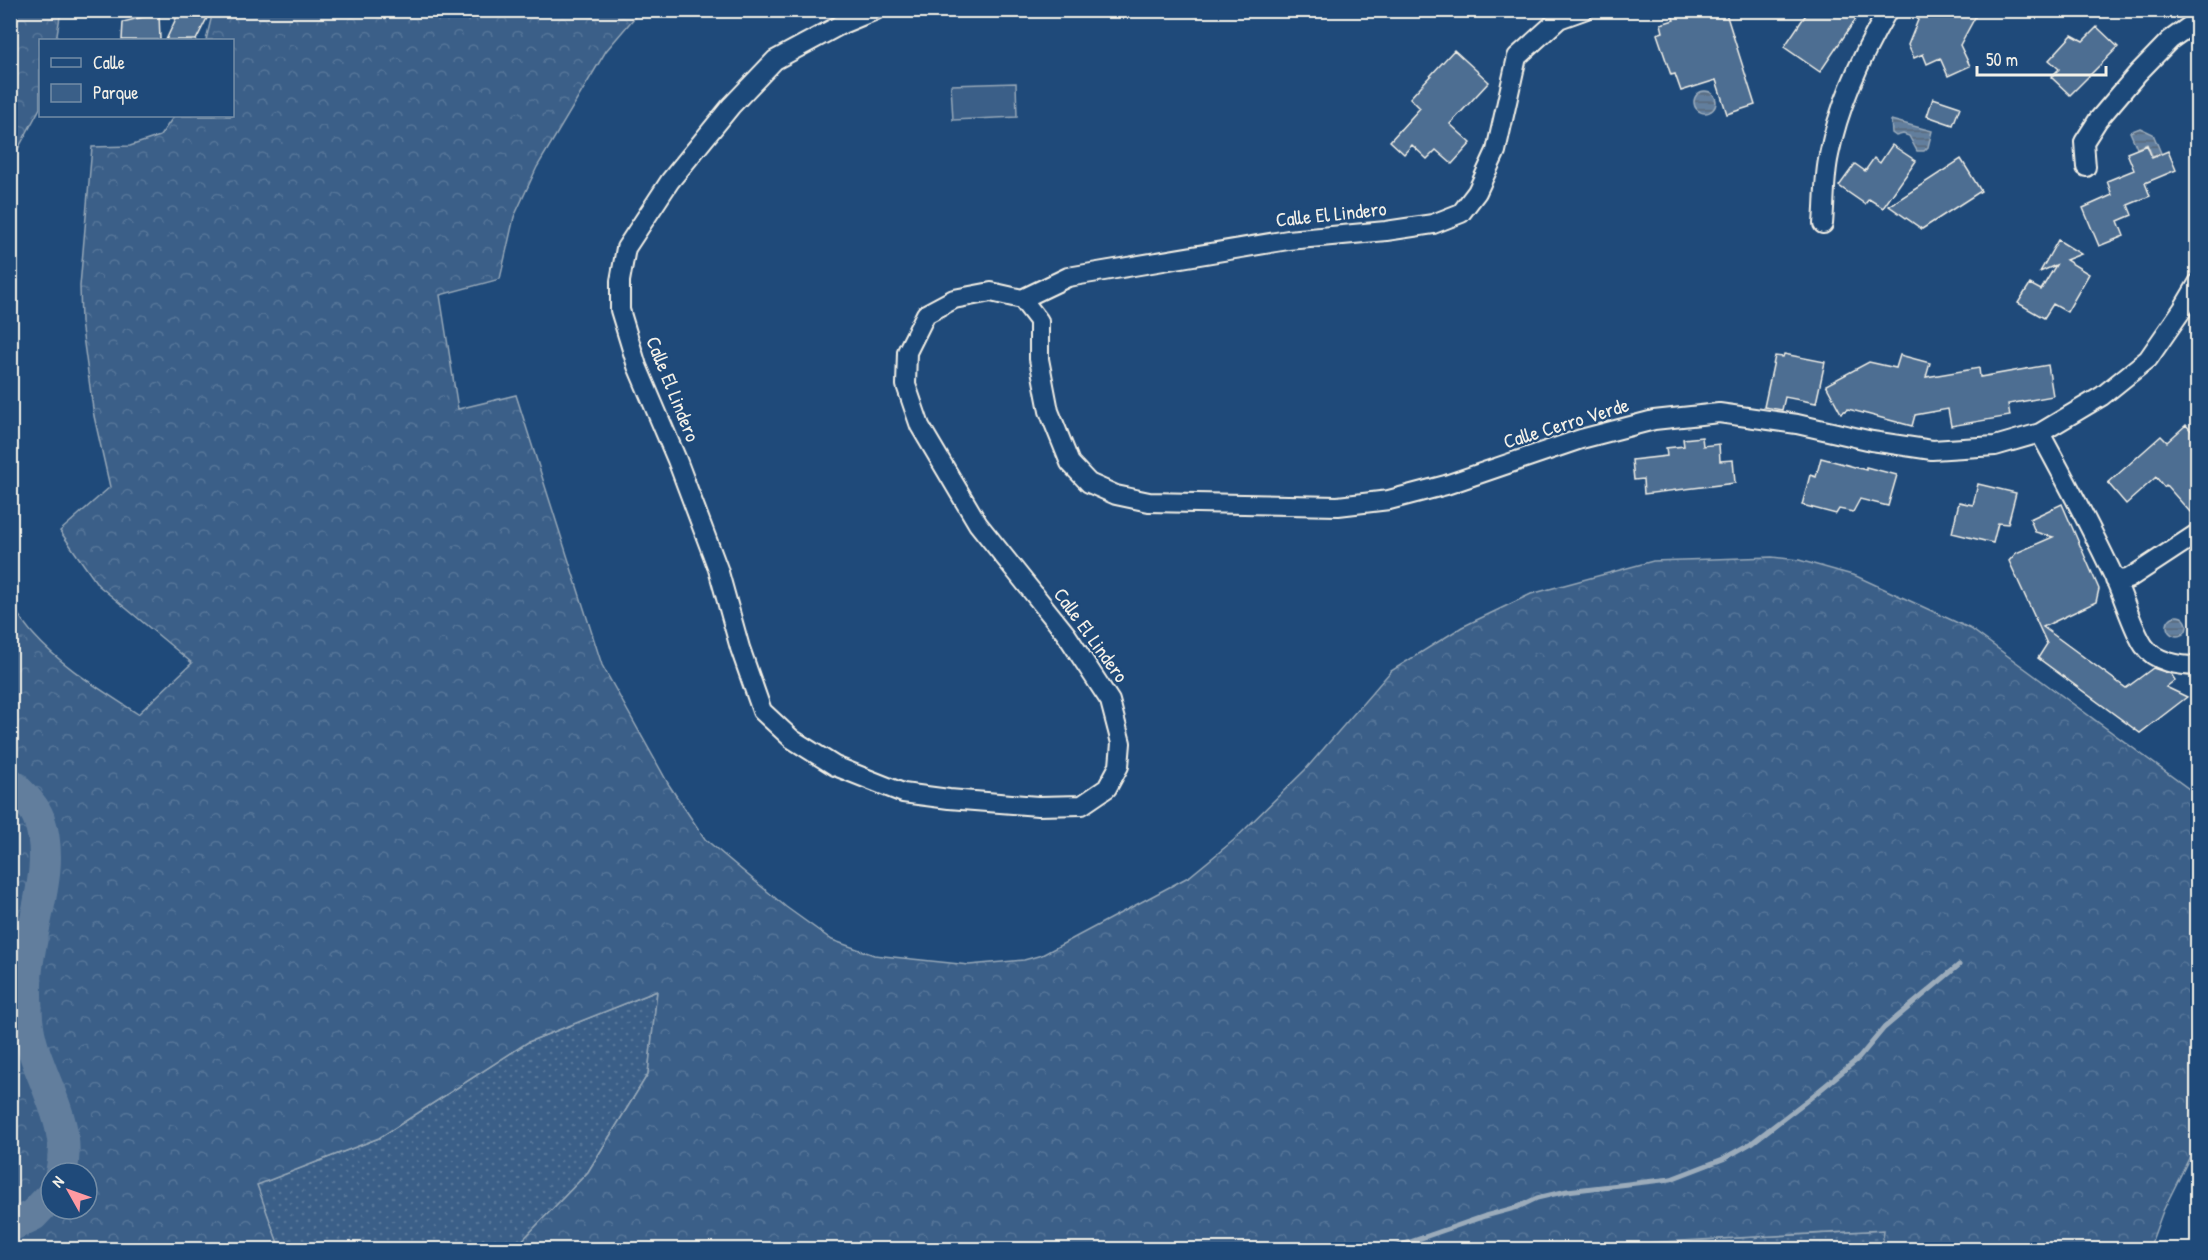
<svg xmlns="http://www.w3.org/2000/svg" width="2208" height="1260" viewBox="0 0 2208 1260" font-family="'Patrick Hand',sans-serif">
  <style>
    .green { fill: url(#green-dots); stroke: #97a8b8; stroke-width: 1.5 }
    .forest { fill: url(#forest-crowns); stroke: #97a8b8; stroke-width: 1.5; fill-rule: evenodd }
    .pitch { fill: #3a5f88; stroke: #97a8b8; stroke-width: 1.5 }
    .water { fill: url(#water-rules); stroke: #9cacbb; stroke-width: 1.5 }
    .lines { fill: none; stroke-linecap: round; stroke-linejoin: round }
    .stream { stroke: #9cacbb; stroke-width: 5 }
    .river { stroke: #627e9d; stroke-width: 32 }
    .building { fill: #4d6e92; stroke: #f4f1e8; stroke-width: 1.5 }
    .street-casing { stroke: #f4f1e8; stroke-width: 22 }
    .street { stroke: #1f4a7a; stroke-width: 18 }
    .labels { text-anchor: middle; stroke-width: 4.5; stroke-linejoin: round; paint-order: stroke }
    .street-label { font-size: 20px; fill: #f4f1e8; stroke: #1f4a7a }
  </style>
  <defs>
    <pattern id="green-dots" width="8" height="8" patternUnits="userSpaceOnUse" patternTransform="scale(1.5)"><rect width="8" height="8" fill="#3a5f88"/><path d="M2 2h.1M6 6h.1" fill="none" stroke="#577699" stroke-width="1.8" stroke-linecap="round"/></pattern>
    <pattern id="forest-crowns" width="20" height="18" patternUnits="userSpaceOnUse" patternTransform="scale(1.5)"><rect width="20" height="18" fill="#3a5f88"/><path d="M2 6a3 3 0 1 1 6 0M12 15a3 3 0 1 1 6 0" fill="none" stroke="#577699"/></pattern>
    <pattern id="water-rules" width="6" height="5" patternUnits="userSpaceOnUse" patternTransform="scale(1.5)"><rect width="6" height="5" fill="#627e9d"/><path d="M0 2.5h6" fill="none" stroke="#58687a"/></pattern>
  </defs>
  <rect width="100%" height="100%" fill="#1f4a7a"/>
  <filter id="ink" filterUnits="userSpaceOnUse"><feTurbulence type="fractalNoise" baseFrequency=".0167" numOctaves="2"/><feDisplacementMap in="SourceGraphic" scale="12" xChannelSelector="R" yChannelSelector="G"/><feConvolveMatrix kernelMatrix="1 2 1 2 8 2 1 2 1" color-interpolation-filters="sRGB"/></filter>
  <g filter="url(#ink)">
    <!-- green -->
    <path class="green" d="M657 991 648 1074 588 1172 514 1249H280L256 1185 379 1138 528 1042Z
      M1885 1230 1882 1249 1606 1250 1644 1243Z"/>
    <!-- forest -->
    <path class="forest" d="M11 10 61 11 56 40H40V108L11 162Z
      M213 11H640L606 51 537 167 514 217 500 279 440 295 458 409 516 395 602 665 669 785 705 839 786 907 832 940 874 955 969 965 1024 960 1042 955 1190 876 1234 840 1305 770 1391 671 1462 627 1531 594 1653 561 1772 557 1799 560 1856 576 1971 629 2197 795V1142L2163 1211 2149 1249H1882L1884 1230 1644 1243 1606 1250 514 1249 588 1172 648 1074 657 991 528 1042 379 1138 257 1185 280 1249H11V604C18 614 25 625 33 634 62 667 102 690 138 714L192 663 98 585 60 531 110 487 94 416 81 322 80 286 92 147 130 146 160 136 174 116H232V40H206ZM51 1173H87V1209H51Z"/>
    <!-- pitch -->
    <path class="pitch" d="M1016 83 1017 117 953 120 951 85Z"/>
    <!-- water -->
    <path class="water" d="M1694 102a11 11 0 1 1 22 0a11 11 0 1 1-22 0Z
      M1891 120 1932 131 1928 147 1924 151H1917L1909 136 1903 134 1896 136 1892 133Z
      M2140 128 2153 134 2161 153 2153 157 2147 144 2137 148 2130 132Z
      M2167 626a10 10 0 1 1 20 0a10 10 0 1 1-20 0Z"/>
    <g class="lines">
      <!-- stream -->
      <path class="stream" d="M1387 1250 1485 1216 1518 1207 1537 1198 1567 1191 1671 1179 1723 1159 1753 1142 1809 1099 1859 1058 1884 1028 1959 965"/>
      <!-- river -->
      <path class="river" d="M10 783C20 793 34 805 39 819 56 867 32 919 27 968 25 984 26 1002 27 1018 31 1071 75 1119 61 1173
        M10 1226 33 1215 51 1196"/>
    </g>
    <!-- building -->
    <path class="building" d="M180 10H211L196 40H166Z
      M1686 10H1725L1755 105 1727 114 1716 80 1681 91 1675 74 1671 75 1657 34 1663 32 1661 24 1674 20 1672 15Z
      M1809 10H1862L1820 72 1784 47Z
      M1913 10H1979L1960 45 1970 66 1948 76 1940 58 1927 64 1923 54 1914 58 1908 45 1918 20Z
      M159 13 160 40H122L123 22Z
      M2097 27 2118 47 2070 95 2051 77 2059 69 2049 60 2072 35 2083 41Z
      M1454 50 1489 82 1450 124 1471 143 1452 164 1436 150 1427 159 1412 145 1404 154 1390 141 1420 108 1410 98Z
      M1933 98 1960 107 1953 125 1927 116Z
      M1892 145 1916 161 1883 208 1869 199 1865 204 1839 186 1855 164 1865 171 1874 158 1880 163Z
      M2147 145 2152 158 2168 151 2176 170 2145 183 2150 196 2128 205 2132 215 2118 221 2124 236 2099 246 2083 208 2112 195 2107 181 2134 170 2127 153Z
      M1961 159 1981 191 1922 229 1889 206Z
      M2058 240 2081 254 2066 260 2089 274 2067 312 2053 304 2044 318 2018 303 2030 284 2041 290 2056 265 2040 272Z
      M1784 354 1825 362 1816 403 1785 397 1782 410 1764 407 1775 356 1783 357Z
      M1900 355 1930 363 1926 377 1979 368 1980 377 2048 365 2053 396 2008 404 2010 416 1951 426 1948 409 1915 415 1912 426 1848 409 1841 413 1826 385 1869 362 1896 368Z
      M2186 425 2198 438V505L2190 512 2166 485 2164 487 2156 477 2126 504 2108 483 2161 436 2167 442Z
      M1702 437 1703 446 1719 444 1720 461 1733 460 1735 483 1644 494 1643 479 1634 480 1632 460 1667 456 1666 448 1684 446 1683 439Z
      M1821 458 1866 470V467L1897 475 1888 506 1860 499 1853 512 1839 509 1836 514 1802 505 1810 475 1816 477Z
      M1978 484 2016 493 2008 524 1998 523 1993 543 1952 533 1959 502 1973 505Z
      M2062 504 2099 589 2096 602 2043 627 2126 688 2153 668 2171 674 2175 680 2166 687 2187 697 2140 733 2038 658 2047 644 2009 561 2016 553 2053 537 2035 532 2030 519Z"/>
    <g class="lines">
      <defs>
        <path id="street" d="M876 10 842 24 775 60 731 106 670 181 626 248 620 281V310L637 366 677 460 718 569 740 648 762 711 792 739 835 766 903 793 949 799 1038 806 1082 805 1107 788 1119 766 1121 743 1110 701 1066 634 978 524 920 426 906 385 907 352 926 314 954 299 991 292 1022 299 1068 277 1288 240 1386 231 1433 224 1461 213 1477 192 1496 151 1517 57 1559 19 1584 10
          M2086 167 2084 142 2098 120 2138 73 2170 40 2198 20
          M1823 224C1825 201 1824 177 1829 155 1839 104 1862 55 1888 10
          M1022 299 1039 321V359L1049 411 1070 463 1089 483 1116 495 1149 502 1338 506 1389 500 1446 485 1581 439 1654 420 1719 413 1797 424 1872 441 1932 450 1995 446 2040 433 2102 396 2148 359 2182 310 2198 283
          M2040 433C2066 481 2092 529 2115 579 2124 598 2133 630 2144 646 2155 662 2180 666 2198 666
          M2115 580 2128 579 2198 533"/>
      </defs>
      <!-- street casing -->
      <use href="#street" class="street-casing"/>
      <!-- street -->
      <use href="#street" class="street"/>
    </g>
  </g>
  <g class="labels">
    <!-- street labels -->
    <g class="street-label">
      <text transform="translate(1331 214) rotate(-6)" y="7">Calle El Lindero</text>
      <text transform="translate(673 389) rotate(68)" y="7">Calle El Lindero</text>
      <text transform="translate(1566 423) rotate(-17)" y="7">Calle Cerro Verde</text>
      <text transform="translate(1091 635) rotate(54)" y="7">Calle El Lindero</text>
    </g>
  </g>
  <!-- margin -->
  <rect width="2208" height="1260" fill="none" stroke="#1f4a7a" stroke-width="36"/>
  <rect x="18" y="18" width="2172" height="1224" fill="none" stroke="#f4f1e8" stroke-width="2" filter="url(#ink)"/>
  <!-- legend -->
  <rect x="39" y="39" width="195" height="78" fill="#1f4a7a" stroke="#748da6" stroke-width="1.5"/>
  <rect x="51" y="58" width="30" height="9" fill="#1f4a7a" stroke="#748da6" stroke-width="1.5"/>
  <text x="93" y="69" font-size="18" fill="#f4f1e8">Calle</text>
  <rect x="51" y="84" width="30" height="18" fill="#3a5f88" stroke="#748da6" stroke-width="1.5"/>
  <text x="93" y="99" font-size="18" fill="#f4f1e8">Parque</text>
  <!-- north arrow -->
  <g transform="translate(69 1191) rotate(310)"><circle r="28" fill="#1f4a7a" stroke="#748da6" stroke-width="1.5"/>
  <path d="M0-4.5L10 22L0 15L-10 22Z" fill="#ff9aa2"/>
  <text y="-9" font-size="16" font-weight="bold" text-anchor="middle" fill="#f4f1e8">N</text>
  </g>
  <!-- scale -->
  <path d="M1977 66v9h129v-9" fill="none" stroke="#f4f1e8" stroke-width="3"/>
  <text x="1986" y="66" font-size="18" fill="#f4f1e8" stroke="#1f4a7a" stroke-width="4.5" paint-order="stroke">50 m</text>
</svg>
